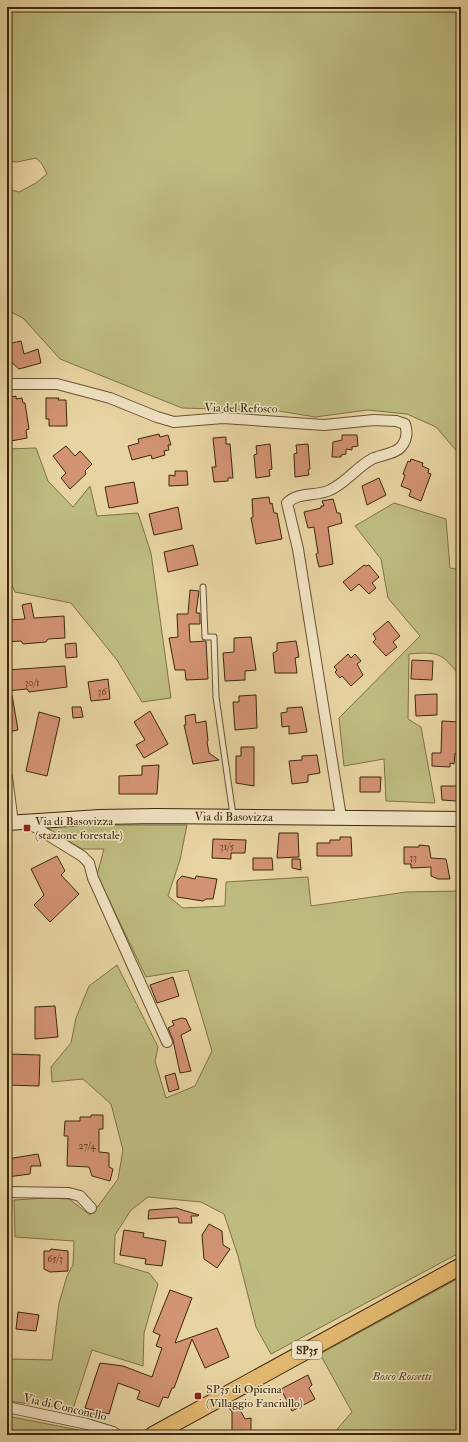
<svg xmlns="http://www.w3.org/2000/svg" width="468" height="1442" viewBox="0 0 468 1442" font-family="'IM FELL Double Pica',serif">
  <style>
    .green { fill: #bebb7f; stroke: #7d7246 }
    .building { fill: #d39375; stroke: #3c280d }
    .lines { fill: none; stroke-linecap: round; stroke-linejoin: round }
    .service-casing { stroke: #675332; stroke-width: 7 }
    .minor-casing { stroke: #675332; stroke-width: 12 }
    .secondary-casing { stroke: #3c280d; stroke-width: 16 }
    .primary-casing { stroke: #3c280d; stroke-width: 18 }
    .service { stroke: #f0e3c3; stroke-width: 5 }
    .minor { stroke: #f0e3c3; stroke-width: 10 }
    .secondary { stroke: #f0e3c3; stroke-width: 14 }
    .primary { stroke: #e4ba71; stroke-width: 16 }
    .poi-dot { fill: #8f2418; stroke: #f0e3c3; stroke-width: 1.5 }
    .labels { text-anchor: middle; stroke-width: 3; stroke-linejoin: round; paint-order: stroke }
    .number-label { font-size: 10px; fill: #624327 }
    .shield { fill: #f0e3c3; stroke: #726044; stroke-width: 1 }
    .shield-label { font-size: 11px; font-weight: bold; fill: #3c280d }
    .street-label { font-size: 12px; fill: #3c280d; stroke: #f0e3c3 }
    .poi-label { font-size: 12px; fill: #3c280d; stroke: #f0e3c3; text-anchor: start }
    .park-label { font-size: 12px; font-style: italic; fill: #564524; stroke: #f0e3c3 }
  </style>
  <rect width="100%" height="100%" fill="#e8d4a2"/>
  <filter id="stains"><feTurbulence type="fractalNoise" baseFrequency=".005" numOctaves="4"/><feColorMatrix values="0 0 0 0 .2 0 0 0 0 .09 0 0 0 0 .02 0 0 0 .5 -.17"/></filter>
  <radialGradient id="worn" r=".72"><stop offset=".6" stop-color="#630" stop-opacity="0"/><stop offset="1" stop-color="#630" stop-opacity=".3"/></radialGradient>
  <!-- green -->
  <path class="green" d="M7 7H461V456L436 427 407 414 368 410 315 417 279 411 182 408 60 359 23 318 7 310V189L19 192 36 183 47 174 42 164 36 158 17 162 7 161Z
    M36 448 48 481 73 507 90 486 97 516 138 513 151 553 171 698 142 702 117 660 71 603 15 592 7 574V449Z
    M394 503 446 519 450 568 461 570V677C442 654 440 651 409 654L408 719 421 727 435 803 386 801 384 759 344 766 339 718 420 636 388 598 381 559 355 526Z
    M84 825H187L180 860 168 896 183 908 225 906 226 882 308 877 311 906 406 892 461 891V1252L271 1354 256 1327 238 1256 224 1214 201 1202 148 1197 131 1210 115 1235 114 1263 149 1273 158 1284 144 1333 143 1366 92 1350 73 1409 7 1401V1374L12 1359 52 1360 59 1303 67 1276 73 1265 74 1241 15 1237 14 1200 48 1198 69 1199 90 1215 99 1205 118 1179 123 1150 111 1104 83 1079 52 1082 51 1067 71 1043 76 1018 89 986 117 965 158 1047 155 1061 166 1098 195 1086 212 1051 188 970 146 977 97 875 104 849H82L45 827Z
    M461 1277V1435H332L352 1412 320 1354Z
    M7 1416 78 1430 89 1435H7Z"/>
  <!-- building -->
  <path class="building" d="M21 341 24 354 38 349 41 363 19 369 11 362 9 353 7 352V344Z
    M16 396V399L22 398 23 403H25L29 429 26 430 27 438 11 441 7 417V398Z
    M46 398H59L58 400H66L67 426H49V419H46Z
    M159 434 160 437 168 435 171 445H168L169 450 164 451 165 455 152 459 151 455 132 460 128 446 139 443 138 439Z
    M342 435H357L358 446 352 447V450L346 449V454L341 455V457H332L333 442 342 440Z
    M226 437V444H230L233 478H228V481L214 482 212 467H216L213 438Z
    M270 444 272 469 269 470 270 476 256 478 254 455 257 454 256 446Z
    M308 444 310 469 308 470 309 475 295 477 294 454 297 453 296 445Z
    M66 446 75 456 80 451 92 464 85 471 86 474 70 489 61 478 66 473 53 456Z
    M411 459 423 463 422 466 429 469 428 473 431 474 421 501 409 496 411 490 401 486 405 475 403 474 408 461 410 462Z
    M175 471H187L188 485 169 486V475L175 476Z
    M379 478 386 495 367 505 362 486Z
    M134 482 138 503 109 508 105 487Z
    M269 497 270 504 272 503 274 513H277L282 539 256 544 251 518 253 517 252 499Z
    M333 499 337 513H340L342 523 328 527 333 564 319 567 316 554 318 553 314 527 308 528 304 512 321 508V506H324L322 501Z
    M178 507 182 529 154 535 149 514Z
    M193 545 198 565 168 572 164 552Z
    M364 565 366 566 369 565 379 577 372 583 376 588 369 594 359 584 351 591 343 582Z
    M190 590 199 591 196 613H200V624H189L190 642 206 641 208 679 186 680 185 670H175L169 638 178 637 177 614H188Z
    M31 603 34 618 64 616 65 638 48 639 46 642 23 644 21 641 7 642V620L25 619 22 605Z
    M388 621 400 636 393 642 397 647 386 656 373 642 376 639 373 634Z
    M251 637 256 670 245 671V680L225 681 223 653 234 652V638Z
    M296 641 299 657 295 658 297 673H275L273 653 277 651V643Z
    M76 643 77 657 66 658 65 644Z
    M348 654 351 658 355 654 361 661 357 664 363 675 351 686 342 676 340 678 335 672 337 670 334 667Z
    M412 660 433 661 432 680 411 679Z
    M65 666 67 687 29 692 27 689 7 691V670Z
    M108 679 110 699 91 701 88 682Z
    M437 694V715L416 716 415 695Z
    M7 695H12L18 730 7 732Z
    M256 695 257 728 235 730 233 702H239V696Z
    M72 707H81L83 717 73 718Z
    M302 707 307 732 289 734V726L282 727 281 713 287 712V708Z
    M150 711 168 744 144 758 136 745 145 740 134 722Z
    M39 712 60 718 47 776 26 771Z
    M195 714 196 723 206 721 208 741 207 742 209 753 219 760 193 764 184 725H186L185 716Z
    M442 721 461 722V753H455L454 764 450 763V767L432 766V753H441Z
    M241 747H254V786L236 783V756H241Z
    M317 755 320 773 308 775V782L292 784 289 761 302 760V756Z
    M159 765 157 794H119V776L142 775V766Z
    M360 777H381L380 792H360Z
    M441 786H457V801L442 800Z
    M279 833H298L299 857 277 858Z
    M340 837H351L352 856H317V843H330V840H340Z
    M213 839 246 840 245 853H231V859L212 858Z
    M419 845 429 846 431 858 446 859 450 879H438L431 876V867L411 868V864H404V847H419Z
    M57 856 65 871 61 875 79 894 50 922 34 905 44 895 31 869Z
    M253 858H272L273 870H253Z
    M292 859H300L301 870 292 868Z
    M182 876 195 879 196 876 217 879 213 899H206L203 901 177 897V881Z
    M173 977 179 996 157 1003 150 985Z
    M55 1006 58 1037 35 1039V1007Z
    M182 1018 186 1019 191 1030 181 1035 191 1071 180 1073 173 1040 168 1028 174 1025 172 1021Z
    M7 1054 40 1055 39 1086 7 1085Z
    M175 1073 179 1089 169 1092 165 1076Z
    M91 1115H103V1129H99V1152L109 1153V1167L113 1169 110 1181 92 1176 89 1167 67 1166 68 1136H64L65 1121H80V1117H91Z
    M38 1154 41 1166H31L30 1174 7 1177V1159Z
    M176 1208 199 1215 198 1216H191L192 1223H179L178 1217 148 1219 149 1210Z
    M209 1224 222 1231 223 1245 230 1249 217 1268 204 1259 202 1235Z
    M124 1230 144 1233 143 1237 166 1241 162 1266 145 1264 146 1259 120 1255Z
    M51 1249 68 1251V1271L50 1272 44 1269V1251H50Z
    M170 1290 192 1298 175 1343 217 1328 229 1357 205 1368 192 1339 174 1388H172L168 1398 163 1397 159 1407 137 1399 140 1391 118 1383 109 1414 85 1408 100 1363 123 1366 152 1377 162 1348 156 1346 160 1335 153 1332Z
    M18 1312 39 1315 36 1331 16 1329Z
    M308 1375 312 1385 309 1388 315 1399 292 1411 281 1389Z
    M235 1401 245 1419 251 1418V1432L232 1435V1412L229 1408Z"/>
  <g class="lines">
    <defs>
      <path id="service" d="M203 587 205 637H214L216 697 233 815"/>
      <path id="minor" d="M7 384H57L110 398 157 417 174 422 223 418 324 425 374 420 396 421 405 424C408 433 407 440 401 447 395 454 380 455 372 459 357 467 346 483 330 490 316 497 299 491 287 503L298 549 341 817
        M7 777 13 823
        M25 821 82 856 89 863 93 878 167 1042
        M7 1192 69 1193 80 1196 91 1208
        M7 1407 87 1424 113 1432 117 1435"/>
      <g id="secondary">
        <path id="s1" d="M7 823 100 817 156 816 461 819"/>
      </g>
      <path id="primary" d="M153 1435 461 1266"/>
    </defs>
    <!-- service casing -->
    <use href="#service" class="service-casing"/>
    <!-- minor casing -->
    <use href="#minor" class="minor-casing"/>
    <!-- secondary casing -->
    <use href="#secondary" class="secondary-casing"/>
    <!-- primary casing -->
    <use href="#primary" class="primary-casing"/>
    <!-- service -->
    <use href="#service" class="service"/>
    <!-- minor -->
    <use href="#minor" class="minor"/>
    <!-- secondary -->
    <use href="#secondary" class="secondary"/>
    <!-- primary -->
    <use href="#primary" class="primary"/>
  </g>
  <!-- markers -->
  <g class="poi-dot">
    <rect x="23" y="824" width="8" height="8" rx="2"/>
    <rect x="194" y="1392" width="8" height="8" rx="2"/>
  </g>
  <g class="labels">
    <!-- number labels -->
    <g class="number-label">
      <text x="32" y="686">30/1</text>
      <text x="102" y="695">36</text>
      <text x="227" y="850">31/5</text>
      <text x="413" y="861">33</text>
      <text x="87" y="1149">27/4</text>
      <text x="55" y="1262">65/3</text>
    </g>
    <!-- shield labels -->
    <rect class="shield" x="292" y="1341" width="30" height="18" rx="3"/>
    <g class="shield-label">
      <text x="307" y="1354">SP35</text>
    </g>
    <!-- street labels -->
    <g class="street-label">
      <text transform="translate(241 408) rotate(1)" y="4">Via del Refosco</text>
      <text dy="4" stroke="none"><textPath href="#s1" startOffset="227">Via di Basovizza</textPath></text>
      <text transform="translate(65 1407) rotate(13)" y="4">Via di Conconello</text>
    </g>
    <!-- poi labels -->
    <g class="poi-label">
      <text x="35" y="825">Via di Basovizza<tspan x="35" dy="14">(stazione forestale)</tspan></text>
      <text x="206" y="1393">SP35 di Opicina<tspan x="206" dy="14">(Villaggio Fanciullo)</tspan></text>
    </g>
    <!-- park labels -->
    <g class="park-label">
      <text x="402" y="1380">Bosco Rossetti</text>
    </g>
  </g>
  <!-- margin -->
  <rect width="468" height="1442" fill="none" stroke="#e8d4a2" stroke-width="24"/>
  <rect x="8" y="8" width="452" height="1426" fill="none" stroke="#3c280d" stroke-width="2"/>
  <rect x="12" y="12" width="444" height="1418" fill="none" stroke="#3c280d"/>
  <rect width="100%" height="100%" filter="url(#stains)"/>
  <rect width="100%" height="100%" fill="url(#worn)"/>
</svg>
